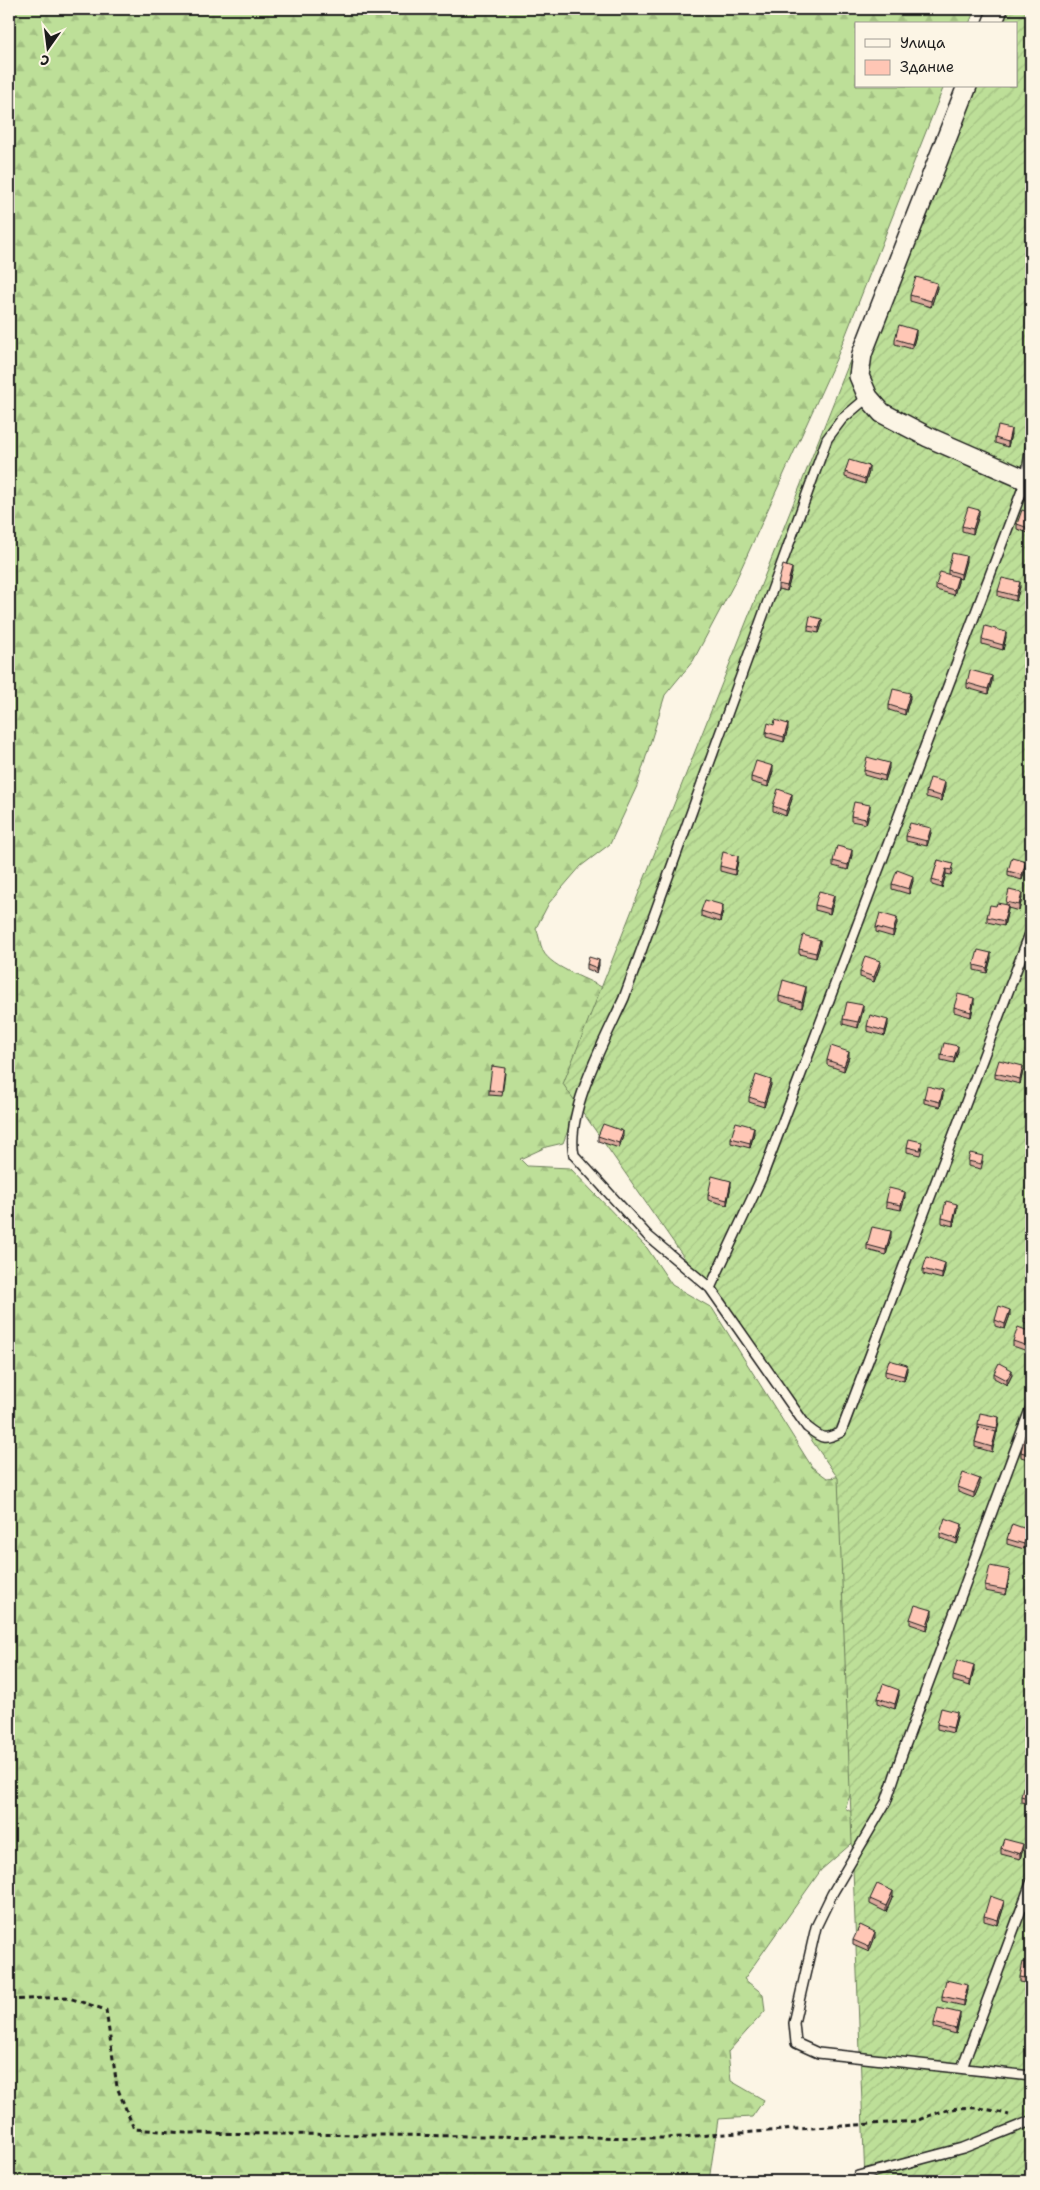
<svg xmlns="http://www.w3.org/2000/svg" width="1040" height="2190" viewBox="0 0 1040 2190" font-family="'Shantell Sans',sans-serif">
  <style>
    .forest { fill: url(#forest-firs); stroke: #6c7e5a }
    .garden { fill: url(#garden-furrows); stroke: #6c7e5a }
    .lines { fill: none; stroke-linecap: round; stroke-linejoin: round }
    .lane-casing { stroke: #1c1c1c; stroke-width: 12 }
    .street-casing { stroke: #1c1c1c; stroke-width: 22 }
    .path { stroke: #1c1c1c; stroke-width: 3; stroke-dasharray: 5 4; stroke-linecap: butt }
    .lane { stroke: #fcf5e5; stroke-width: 9 }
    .street { stroke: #fcf5e5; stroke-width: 19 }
    .wall { fill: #dbaa9c; stroke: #1c1c1c }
    .shaded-wall { fill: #b28b7f; stroke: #1c1c1c }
    .building { fill: #ffc6b5; stroke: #1c1c1c }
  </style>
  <defs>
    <pattern id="forest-firs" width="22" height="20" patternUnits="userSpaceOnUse" patternTransform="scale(1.25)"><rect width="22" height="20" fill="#bddf98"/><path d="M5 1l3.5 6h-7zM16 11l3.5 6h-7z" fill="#a2bf82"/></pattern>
    <pattern id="garden-furrows" width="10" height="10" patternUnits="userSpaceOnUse" patternTransform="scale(1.25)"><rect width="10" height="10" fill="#bddf98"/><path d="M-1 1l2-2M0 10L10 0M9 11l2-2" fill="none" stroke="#a2bf82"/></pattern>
  </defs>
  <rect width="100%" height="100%" fill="#fcf5e5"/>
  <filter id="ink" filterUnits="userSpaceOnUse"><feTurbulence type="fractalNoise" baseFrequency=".02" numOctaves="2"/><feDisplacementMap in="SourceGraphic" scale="10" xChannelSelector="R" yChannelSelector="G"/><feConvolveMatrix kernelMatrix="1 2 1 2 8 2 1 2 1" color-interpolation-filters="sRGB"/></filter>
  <g filter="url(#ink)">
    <!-- forest -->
    <path class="forest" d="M9 9H975L969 24H856V86H944L837 357 735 582 693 661 665 695 637 786 610 844 581 866 549 903 536 928C539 935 540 944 543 951 552 969 591 979 608 991L570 1125 563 1143 546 1147 520 1159 527 1166 570 1168 647 1248 672 1285 712 1308 812 1467 827 1478 854 1475 860 1771 845 1808 859 1817 858 1838 821 1870 744 1979 763 1994 765 2011 728 2052 731 2081 764 2100 752 2117 718 2119 709 2181H9Z"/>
    <!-- garden -->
    <path class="garden" d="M990 9H1031V2181H865L838 1478 563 1084 959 86H1016V24H984Z"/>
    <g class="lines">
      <defs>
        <path id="lane" d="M868 397 842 419 827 439 624 998C606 1038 565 1112 574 1155L648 1236 710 1288 807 1427C821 1438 824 1441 841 1432L1031 931
          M710 1288 762 1177 1026 480 1031 444
          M1031 1407 902 1754 886 1802 832 1894 816 1927 794 2023 796 2043 818 2053 1031 2076
          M962 2068 1031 1883
          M858 2176 963 2148 1031 2121"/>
        <path id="street" d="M992 24 998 9
          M967 86 862 354 859 376 868 397 882 413 928 437 1031 482"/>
      </defs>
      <!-- lane casing -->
      <use href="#lane" class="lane-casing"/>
      <!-- street casing -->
      <use href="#street" class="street-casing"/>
      <!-- path -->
      <path class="path" d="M9 2000 66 1997 106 2010 117 2087 134 2129 185 2133 666 2138 916 2121C952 2106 970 2103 1009 2115"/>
      <!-- lane -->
      <use href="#lane" class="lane"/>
      <!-- street -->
      <use href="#street" class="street"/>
    </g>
    <!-- wall -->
    <path class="wall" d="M937 288 931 307 910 301V295Z
      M916 335 912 349 895 344V339Z
      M1011 434 1008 447 995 443V438Z
      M845 472H869L865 484 845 477Z
      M1031 513V534L1017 529V524Z
      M979 515 973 534 962 531V526Z
      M966 561 961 579 958 578V582L954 595 936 590V585L948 574V570Z
      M792 573 787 591 778 589V584Z
      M1020 587 1016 601 998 596V591Z
      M822 624 819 633 808 631V626Z
      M1006 637 1003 650 982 644V639Z
      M992 681 988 694 967 688V683Z
      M910 698 905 715 889 710V705Z
      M788 729 784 742 766 737V732Z
      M889 768 885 781 864 775V770Z
      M773 771 768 787 751 782V777Z
      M945 787 941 801 926 797V792Z
      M792 799 786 816 773 811V806Z
      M870 810 866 824 851 821V816Z
      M1031 815V834L1027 833V828Z
      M931 833 927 846 906 841V836Z
      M852 855 848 870 833 866V861Z
      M938 860 953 869 951 875 946 874 942 888 932 885V880Z
      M738 861 735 875 720 871V866Z
      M1026 866 1022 880 1008 876V871Z
      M913 881 909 894 892 889V884Z
      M1022 898 1019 911 1008 908 1004 926 987 922V917L996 906 1006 905V902Z
      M834 900 830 914 815 910V905Z
      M723 910 720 922 701 916V911Z
      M897 923 893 937 876 932V927Z
      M820 945 816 958 799 954V949Z
      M991 958 987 973 974 970V965Z
      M587 964 599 965 597 973 587 969Z
      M880 966 874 982 860 977V972Z
      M806 992 802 1008 779 1001V996Z
      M974 1003 971 1017 954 1012V1007Z
      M863 1010 858 1028 843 1024V1019Z
      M888 1025 885 1036 867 1031V1026Z
      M958 1051 954 1063 941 1060V1055Z
      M849 1057 844 1071 827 1065V1060Z
      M1023 1071 1020 1084 995 1078V1073Z
      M505 1073 502 1096 489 1095V1090Z
      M771 1085 764 1107 749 1102V1097Z
      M943 1095 940 1107 924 1103V1098Z
      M754 1133 750 1148 731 1143V1138Z
      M598 1136H623L619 1148 598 1141Z
      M907 1147H922L920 1155 907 1152Z
      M968 1161H983L981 1169 968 1166Z
      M731 1186 727 1205 708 1200V1195Z
      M905 1197 901 1210 886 1207V1202Z
      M957 1209 953 1226 942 1223V1218Z
      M891 1237 886 1255 867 1250V1245Z
      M945 1268 942 1279 923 1274V1269Z
      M1031 1308V1325L1024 1323V1318Z
      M1010 1315 1005 1329 995 1326V1320Z
      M1031 1332V1348L1030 1352 1013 1346V1341Z
      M907 1370 904 1381 885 1376V1371Z
      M994 1373 1012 1375 1007 1385 994 1378Z
      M999 1422 992 1452 975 1447V1442L978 1429V1424Z
      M1031 1436V1460L1021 1457V1452Z
      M1031 1479V1501L1025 1499V1493Z
      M980 1484 974 1498 958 1492V1487Z
      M962 1529 957 1544 940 1538V1533Z
      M1029 1535 1024 1549 1007 1544V1539Z
      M1010 1575 1006 1595 985 1591V1586Z
      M932 1615 927 1630 910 1624V1619Z
      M974 1670 970 1686 953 1681V1676Z
      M899 1695 895 1709 878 1703V1698Z
      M957 1717 953 1733 937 1729V1724Z
      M1031 1789V1804L1021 1802V1796Z
      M1001 1848 1023 1849 1020 1859 1001 1854Z
      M893 1896 886 1912 870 1904V1899Z
      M1004 1906 998 1925 984 1921V1916Z
      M1031 1912V1929L1028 1928V1923Z
      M875 1937 869 1952 853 1945V1940Z
      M1031 1964V1984L1020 1982V1977Z
      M968 1990 964 2006 942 2001V1996Z
      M960 2018 956 2034 934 2028V2023Z"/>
    <!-- shaded-wall -->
    <path class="shaded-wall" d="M937 283V288L931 307V301Z
      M916 330V335L912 349V344Z
      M1011 429V434L1008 447V442Z
      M869 466V472L865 484V479Z
      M979 510V515L973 534V529Z
      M966 556V561L961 579V574Z
      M792 568V573L787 591V586Z
      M958 577V582L954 595V590Z
      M1020 582V587L1016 601V596Z
      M822 619V624L819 633V628Z
      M1006 632V637L1003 650V645Z
      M992 676V681L988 694V689Z
      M910 693V698L905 715V710Z
      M788 724V729L784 742V737Z
      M889 763V768L885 781V776Z
      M773 766V771L768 787V782Z
      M945 782V787L941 801V796Z
      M792 794V799L786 816V811Z
      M870 805V810L866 824V819Z
      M931 828V833L927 846V841Z
      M852 850V855L848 870V865Z
      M738 856V861L735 875V870Z
      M1026 861V866L1022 880V875Z
      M946 869V874L942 888V883Z
      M913 876V881L909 894V889Z
      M1022 893V898L1019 911V905Z
      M834 895V900L830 914V909Z
      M723 905V910L720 922V917Z
      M1008 905V910L1004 926V921Z
      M897 918V923L893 937V932Z
      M820 940V945L816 958V953Z
      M991 953V958L987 973V968Z
      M599 960V965L597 973V968Z
      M880 961V966L874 982V977Z
      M806 987V992L802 1008V1002Z
      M974 998V1003L971 1017V1012Z
      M863 1005V1010L858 1028V1022Z
      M888 1020V1025L885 1036V1031Z
      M958 1046V1051L954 1063V1058Z
      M849 1052V1057L844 1071V1066Z
      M1023 1066V1071L1020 1084V1079Z
      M771 1080V1085L764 1107V1102Z
      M943 1090V1095L940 1107V1102Z
      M754 1127V1133L750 1148V1143Z
      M623 1131V1136L619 1148V1143Z
      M731 1181V1186L727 1205V1200Z
      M905 1192V1197L901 1210V1205Z
      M957 1204V1209L953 1226V1221Z
      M891 1231V1237L886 1255V1250Z
      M945 1263V1268L942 1279V1274Z
      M1010 1310V1315L1005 1329V1324Z
      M907 1365V1370L904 1381V1376Z
      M1012 1370V1375L1007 1385V1380Z
      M999 1417V1422L997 1433V1428Z
      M996 1432V1437L992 1452V1447Z
      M980 1479V1484L974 1498V1493Z
      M962 1524V1529L957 1544V1539Z
      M1029 1530V1535L1024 1549V1544Z
      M1010 1570V1575L1006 1595V1590Z
      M932 1610V1615L927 1630V1625Z
      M974 1665V1670L970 1686V1681Z
      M899 1690V1695L895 1709V1704Z
      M957 1712V1717L953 1733V1728Z
      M1023 1844V1849L1020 1859V1854Z
      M893 1891V1896L886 1912V1906Z
      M1004 1901V1906L998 1925V1920Z
      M875 1932V1937L869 1952V1947Z
      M968 1985V1990L964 2006V2001Z
      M960 2013V2018L956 2034V2029Z"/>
    <!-- building -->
    <path class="building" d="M916 277 937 283 931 301 910 295Z
      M899 325 916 330 912 344 895 339Z
      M998 426 1011 429 1008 442 995 438Z
      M849 460 869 466 865 479 845 472Z
      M968 507 979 510 973 529 962 526Z
      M1022 510 1031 513V529L1017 524Z
      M952 553 966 556 961 574 948 570Z
      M783 565 792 568 787 586 778 584Z
      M940 572 958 577 954 590 936 585Z
      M1002 578 1020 582 1016 596 998 591Z
      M810 616 822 619 819 628 808 626Z
      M985 626 1006 632 1003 645 982 639Z
      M970 670 992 676 988 689 967 683Z
      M893 689 910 693 905 710 889 705Z
      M775 720 788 724 784 737 766 732 768 723 774 725Z
      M867 757 889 763 885 776 864 770Z
      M756 761 773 766 768 782 751 777Z
      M930 778 945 782 941 796 926 792Z
      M778 789 792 794 786 811 773 806Z
      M854 802 870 805 866 819 851 816Z
      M1031 815V829L1027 828Z
      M910 823 931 828 927 841 906 836Z
      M837 846 852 850 848 865 833 861Z
      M723 852 738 856 735 870 720 866Z
      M1012 857 1026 861 1022 875 1008 871Z
      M938 860 953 864 951 870 946 869 942 883 932 880Z
      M897 870 913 876 909 889 892 884Z
      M1009 890 1022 893 1019 905 1006 902Z
      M819 891 834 895 830 909 815 905Z
      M705 900 723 905 720 917 701 911Z
      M997 903 1008 905 1004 921 987 917 990 905 996 906Z
      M880 913 897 918 893 932 876 927Z
      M803 935 820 940 816 953 799 949Z
      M978 950 991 953 987 968 974 965Z
      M865 956 880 961 874 977 860 972Z
      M589 957 599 960 597 968 587 964Z
      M783 980 806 987 802 1002 779 996Z
      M958 994 974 998 971 1012 954 1007Z
      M847 1002 863 1005 858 1022 843 1019Z
      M870 1015 888 1020 885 1031 867 1026Z
      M944 1043 958 1046 954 1058 941 1055Z
      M831 1046 849 1052 844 1066 827 1060Z
      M999 1060 1023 1066 1020 1079 995 1073Z
      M492 1066 505 1068 502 1091 489 1090Z
      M756 1075 771 1080 764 1102 749 1097Z
      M927 1086 943 1090 940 1102 924 1098Z
      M736 1122 754 1127 750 1143 731 1138Z
      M603 1124 623 1131 619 1143 598 1136Z
      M909 1139 922 1142 920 1150 907 1147Z
      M970 1153 983 1156 981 1164 968 1161Z
      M712 1176 731 1181 727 1200 708 1195Z
      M889 1188 905 1192 901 1205 886 1202Z
      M946 1201 957 1204 953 1221 942 1218Z
      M872 1227 891 1231 886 1250 867 1245Z
      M927 1257 945 1263 942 1274 923 1269Z
      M999 1306 1010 1310 1005 1324 995 1320Z
      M1027 1307 1031 1308V1320L1024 1318Z
      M1018 1327 1031 1332V1343L1030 1347 1013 1341Z
      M889 1360 907 1365 904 1376 885 1371Z
      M999 1363 1012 1370 1007 1380 994 1373Z
      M980 1413 999 1417 997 1428 978 1424Z
      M979 1427 996 1432 992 1447 975 1442Z
      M1025 1435 1031 1436V1455L1021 1452Z
      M963 1473 980 1479 974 1493 958 1487Z
      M1030 1479H1031V1496L1025 1493Z
      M945 1518 962 1524 957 1539 940 1533Z
      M1012 1524 1029 1530 1024 1544 1007 1539Z
      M990 1566 1010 1570 1006 1590 985 1586Z
      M915 1605 932 1610 927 1625 910 1619Z
      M957 1660 974 1665 970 1681 953 1676Z
      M883 1684 899 1690 895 1704 878 1698Z
      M941 1708 957 1712 953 1728 937 1724Z
      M1023 1787 1031 1789V1799L1021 1796Z
      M1004 1839 1023 1844 1020 1854 1001 1848Z
      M877 1884 893 1891 886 1906 870 1899Z
      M990 1896 1004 1901 998 1920 984 1916Z
      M1031 1912V1924L1028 1923Z
      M860 1925 875 1932 869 1947 853 1940Z
      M1023 1962 1031 1964V1979L1020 1977Z
      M946 1980 968 1985 964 2001 942 1996Z
      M938 2008 960 2013 956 2029 934 2023Z"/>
  </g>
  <!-- margin -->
  <rect width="1040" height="2190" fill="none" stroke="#fcf5e5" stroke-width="30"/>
  <rect x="15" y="15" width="1010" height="2160" fill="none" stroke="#1c1c1c" stroke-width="2" filter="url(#ink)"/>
  <!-- legend -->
  <rect x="855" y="22" width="162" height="65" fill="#fcf5e5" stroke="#a29e95"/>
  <rect x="865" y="39" width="25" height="8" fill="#fcf5e5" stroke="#a29e95"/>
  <text x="900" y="48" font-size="15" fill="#1c1c1c">Улица</text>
  <rect x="865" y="60" width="25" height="15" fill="#ffc6b5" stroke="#a29e95"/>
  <text x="900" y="72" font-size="15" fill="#1c1c1c">Здание</text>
  <!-- north arrow -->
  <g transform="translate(48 48) rotate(194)" stroke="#fcf5e5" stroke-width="4" paint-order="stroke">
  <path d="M0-4L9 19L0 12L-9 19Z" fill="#1c1c1c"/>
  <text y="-8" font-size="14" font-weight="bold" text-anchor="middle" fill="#1c1c1c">С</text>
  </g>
</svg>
